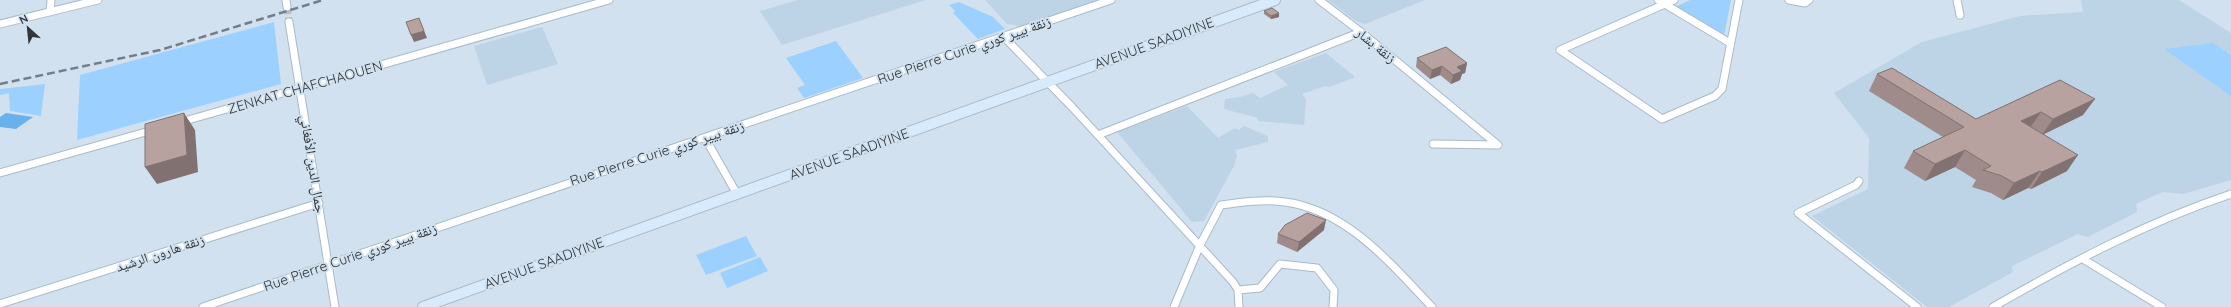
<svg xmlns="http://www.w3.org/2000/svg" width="2231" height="307" viewBox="0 0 2231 307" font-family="Quicksand,'Noto Naskh Arabic',sans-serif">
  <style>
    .built { fill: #bdd3e6 }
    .green { fill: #9cd1ff }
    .water { fill: #68b1ec }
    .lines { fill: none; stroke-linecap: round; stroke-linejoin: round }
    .minor-tunnel { stroke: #b1bfcb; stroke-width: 7; stroke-dasharray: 7 3.5; stroke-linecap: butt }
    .minor-casing { stroke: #aabac7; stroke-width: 9 }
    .secondary-casing { stroke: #aabac7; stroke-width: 12 }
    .minor { stroke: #fff; stroke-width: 7 }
    .secondary { stroke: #d7ebfc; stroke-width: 10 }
    .rail { stroke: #747e88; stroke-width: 2.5; stroke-dasharray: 8 4; stroke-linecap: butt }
    .wall { fill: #9e8b8a }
    .shaded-wall { fill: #817170 }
    .building { fill: #b8a2a0; stroke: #817170 }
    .labels { text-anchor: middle; stroke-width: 4; stroke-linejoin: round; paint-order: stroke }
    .street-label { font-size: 14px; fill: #30363c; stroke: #d1e1ef }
  </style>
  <rect width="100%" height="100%" fill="#d1e1ef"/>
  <!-- built -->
  <path class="built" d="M798 0H926L782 45 760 11Z
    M985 0H1099L1021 26 1007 24Z
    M1328 0H1425L1365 24 1356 21Z
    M2081 0H2179L2231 33V180L2183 194 2163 192 2136 204 2137 212 2088 237 2078 234 2012 266 2013 272 1949 307H1927L1812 216 1868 189 1869 138 1834 93 1922 42 2020 16 2083 12Z
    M542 27 558 64 487 85 474 46Z
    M1326 53 1355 77 1329 87 1325 86 1302 94 1306 99 1304 125 1258 121V118L1224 109 1225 99 1240 97 1253 93 1260 98 1288 85 1274 72Z
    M1187 106 1218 138 1234 128 1239 130 1244 126 1268 136V142L1235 150 1237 155 1234 166 1204 221 1192 222 1117 132Z"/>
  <!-- green -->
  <path class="green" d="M1690 0H1731L1724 36 1675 7Z
    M959 2 993 17 1005 29 978 39 953 13 955 11 949 5Z
    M274 22 281 84 77 140 80 75Z
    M836 41 863 78 804 98 797 88 805 85 786 58Z
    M2213 43 2231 55V96L2164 49Z
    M45 84 41 116 10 111 9 93 0 95V89Z
    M746 236 757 256 706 275 696 255Z
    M760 257 768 271 727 288 720 273Z"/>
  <!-- water -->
  <path class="water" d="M6 113 33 117 16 129 0 127V117Z"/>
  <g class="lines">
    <!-- minor-tunnel -->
    <path class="minor-tunnel" d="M287 7 289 22"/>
    <defs>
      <path id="minor" d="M286 0 287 7
        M1319 0 1361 32 1498 145 1433 144
        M1658 0 1730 43
        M1789 0 1805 3 1809 0
        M1957 0 1960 15
        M50 12 51 0
        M289 22 335 307
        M0 24 98 0
        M1003 36 1072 107 1233 282 1238 290 1239 307
        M1560 50 1662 119 1715 96 1722 89 1739 0
        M1560 50 1674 0
        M181 122 609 0
        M1098 135 1361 32
        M705 138 737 194
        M0 173 153 130
        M1859 181 1856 185 1798 213 1917 307
        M2083 259 2162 307
        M1238 290 1260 288 1280 264 1317 268 1334 290 1333 307
        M0 304 319 203
        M203 307 1111 0
        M1174 307 1200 245 1221 205C1242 202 1264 199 1285 202 1347 210 1392 265 1432 307
        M1993 307C2070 263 2147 222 2231 194"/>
      <path id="secondary" d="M423 307 1275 0"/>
    </defs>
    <!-- minor casing -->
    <use href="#minor" class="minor-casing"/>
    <!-- secondary casing -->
    <use href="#secondary" class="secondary-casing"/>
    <!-- minor -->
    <use href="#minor" class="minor"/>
    <!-- secondary -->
    <use href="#secondary" class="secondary"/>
    <!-- rail -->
    <path class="rail" d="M0 84 160 50 323 0"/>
  </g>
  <!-- wall -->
  <path class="wall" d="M1264 11 1279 17 1271 19 1264 14Z
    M1417 58 1467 63 1465 73 1462 74 1460 80 1451 84 1440 75 1430 79 1416 67Z
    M1877 74 1976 119 2060 80 2083 115 2044 134 2067 171 2031 189 2028 188 2003 200 1991 193 1972 187 1976 180 1955 167 1925 181 1904 168 1913 151 1943 137 1869 91Z
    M1324 230 1297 252 1277 243 1278 234Z"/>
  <!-- shaded-wall -->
  <path class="shaded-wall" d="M1279 13V17L1271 19V16Z
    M419 18 427 38 414 42 411 35Z
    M1467 63 1465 73 1462 74 1460 80 1451 84 1453 75 1457 67Z
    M1442 66 1440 75 1430 79 1432 70Z
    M2095 99 2083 115 2042 135 2053 119Z
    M2041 112 2030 128 2021 121Z
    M184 113 195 130 198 172 157 184 145 167Z
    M1965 150 1955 167 1925 181 1935 164Z
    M2078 155 2067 171 2031 189 2042 172Z
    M2040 171 2028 188 2003 200 2014 183Z
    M1326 220 1324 230 1297 252 1299 242Z"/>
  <!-- building -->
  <path class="building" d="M1272 8 1279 13 1271 16 1264 11Z
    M419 18 424 31 411 35 406 22Z
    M1446 47 1467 63 1457 67 1462 71 1453 75 1442 66 1432 70 1417 58Z
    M1892 68 1976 119 2060 80 2095 99 2053 119 2041 112 2021 121 2078 155 2042 172 2040 171 2014 183 2002 176 1983 170 1991 166 1965 150 1935 164 1913 151 1964 127 1877 74Z
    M184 113 187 155 145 167V124Z
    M1307 213 1326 220 1299 242 1278 234 1285 225Z"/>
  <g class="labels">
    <!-- street labels -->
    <g class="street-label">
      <text transform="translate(1154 43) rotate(-20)" y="5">AVENUE SAADIYINE</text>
      <text transform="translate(1376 45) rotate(39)" y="5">زنقة بشار</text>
      <text transform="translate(964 50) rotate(-19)" y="5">Rue Pierre Curie زنقة بيير كوري</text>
      <text transform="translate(305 87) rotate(-16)" y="5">ZENKAT CHAFCHAOUEN</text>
      <text transform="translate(657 153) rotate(-18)" y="5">Rue Pierre Curie زنقة بيير كوري</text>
      <text transform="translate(849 154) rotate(-20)" y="5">AVENUE SAADIYINE</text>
      <text transform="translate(313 164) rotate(81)" y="5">جمال الدين الأفغاني</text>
      <text transform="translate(160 253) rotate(-18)" y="5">زنقة هارون الرشيد</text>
      <text transform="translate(350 257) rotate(-19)" y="5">Rue Pierre Curie زنقة بيير كوري</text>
      <text transform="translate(544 263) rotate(-20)" y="5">AVENUE SAADIYINE</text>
    </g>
  </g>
  <!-- north arrow -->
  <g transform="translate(28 28) rotate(333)" stroke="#d1e1ef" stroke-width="3" paint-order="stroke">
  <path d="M0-3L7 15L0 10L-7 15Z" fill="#30363c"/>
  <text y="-6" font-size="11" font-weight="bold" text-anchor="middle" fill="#30363c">N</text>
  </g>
</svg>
